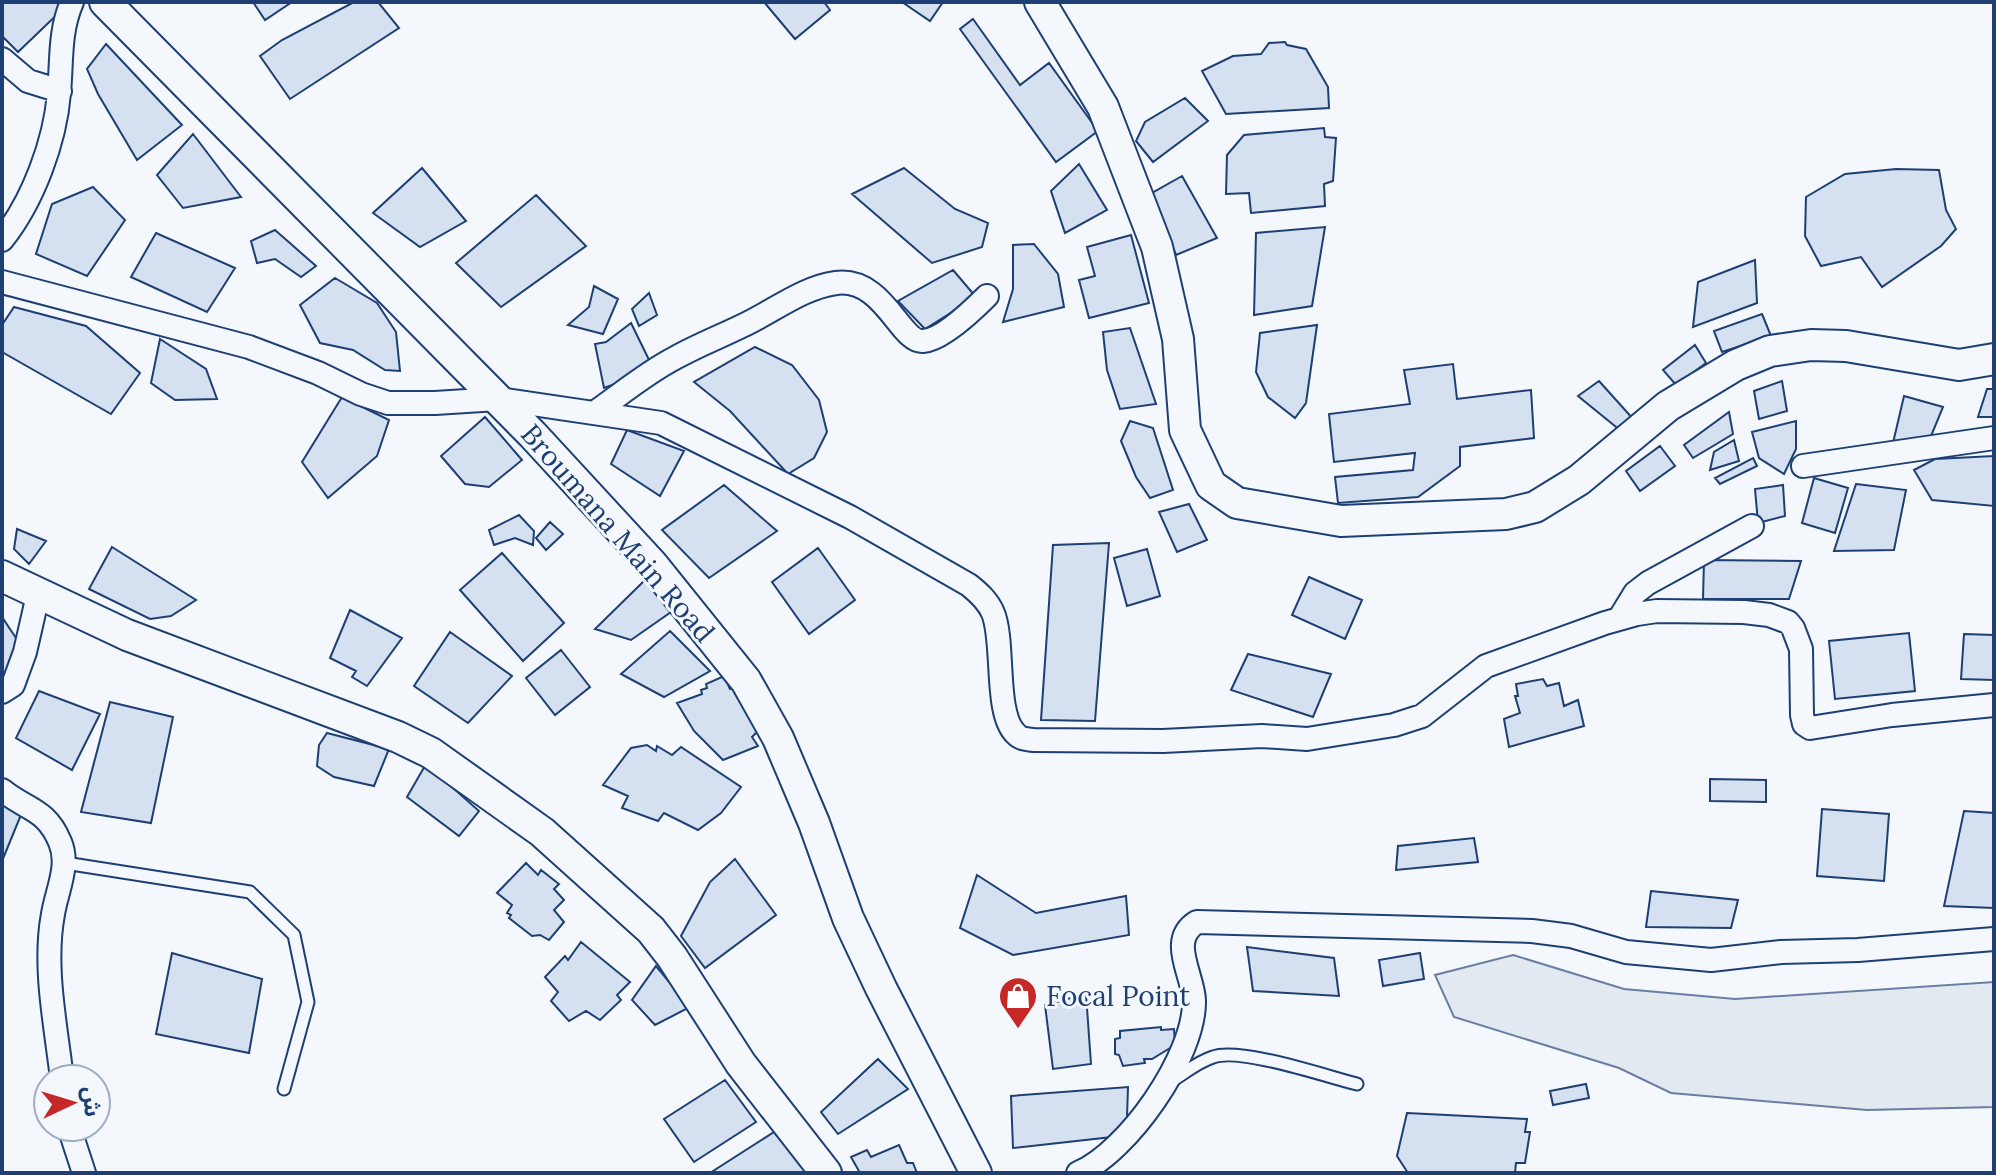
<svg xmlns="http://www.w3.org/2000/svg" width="1996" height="1175" viewBox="0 0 1996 1175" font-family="Lora,'Noto Sans Arabic',serif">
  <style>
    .green { fill: #e3e9f0; stroke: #687fa3; stroke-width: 2 }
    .building { fill: #d5e0f0; stroke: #1d3f73; stroke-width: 2 }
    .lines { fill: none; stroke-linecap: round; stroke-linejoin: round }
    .lane-casing { stroke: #1d3f73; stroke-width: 15 }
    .street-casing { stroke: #1d3f73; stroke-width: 26 }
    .secondary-casing { stroke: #1d3f73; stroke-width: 34 }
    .lane { stroke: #f4f7fb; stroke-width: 11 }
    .street { stroke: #f4f7fb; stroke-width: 22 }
    .secondary { stroke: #f4f7fb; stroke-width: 30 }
    .labels { text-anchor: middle; stroke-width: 6; stroke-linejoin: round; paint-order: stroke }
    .street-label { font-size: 28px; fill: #1d3f73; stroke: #f4f7fb }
    .poi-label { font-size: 28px; fill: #1d3f73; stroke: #f4f7fb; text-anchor: start }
  </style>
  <rect width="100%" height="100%" fill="#f4f7fb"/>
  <!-- green -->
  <path class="green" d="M1513 955 1624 989 1735 999 1994 982V1107L1867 1110 1671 1093 1619 1068 1454 1017 1435 975Z"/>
  <!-- building -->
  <path class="building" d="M2 2H62L66 6 18 52 2 36Z
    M253 2H292L265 20Z
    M354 2H378L399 28 290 99 260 56 282 40Z
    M764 2H824L830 10 795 39Z
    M902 2H943L930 21Z
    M973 19 1020 85 1049 63 1098 131 1056 162 960 29Z
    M1285 42 1287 45 1306 49 1328 87 1329 108 1226 114 1202 71 1233 56 1261 54 1269 43Z
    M106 44 182 125 137 160 98 94 87 69Z
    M1185 98 1208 121 1153 162 1136 141 1145 122Z
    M1324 128 1325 137 1336 138 1333 181 1324 184 1325 206 1251 213 1249 193 1226 194 1227 155 1244 135Z
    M193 134 241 197 183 208 157 175Z
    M1079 164 1107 210 1065 233 1051 191Z
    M422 168 466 221 420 247 373 213Z
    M904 168 955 209 988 223 982 247 932 263 852 194Z
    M1896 169 1939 170 1946 210 1956 229 1941 246 1882 287 1861 257 1821 266 1805 236 1806 197 1845 174Z
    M1182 176 1217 238 1176 255 1152 193Z
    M93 187 125 220 87 276 36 254 52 204Z
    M536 195 586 246 501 307 456 263Z
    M1325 227 1312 306 1254 315 1256 233Z
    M275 230 316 266 301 277 275 259 257 263 251 241Z
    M156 233 235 268 207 312 131 277Z
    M1131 235 1149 303 1089 318 1079 280 1095 276 1087 247Z
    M1034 244 1058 274 1064 307 1003 322 1013 289V245Z
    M1755 260 1757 303 1693 327 1698 282Z
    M953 270 976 297 925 329 898 301Z
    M335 278 377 303 396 332 400 371 385 370 353 350 320 343 300 305Z
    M594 286 618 299 603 334 568 325 589 307Z
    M649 293 657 315 639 326 632 309Z
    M14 307 86 326 140 373 111 414 2 352V325Z
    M1762 314 1771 336 1722 352 1714 331Z
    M631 323 654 370 604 388 595 344 606 342Z
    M1317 325 1306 403 1295 418 1268 397 1256 372 1260 333Z
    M1130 328 1156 404 1120 409 1107 370 1103 332Z
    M160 339 206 369 217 399 175 400 151 383Z
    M1695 345 1706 363 1676 385 1663 370Z
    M755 347 792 365 819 400 827 432 814 458 788 474 730 411 694 382Z
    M1453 364 1457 399 1531 390 1534 438 1460 447V466L1418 497 1338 503 1335 477 1413 470 1415 453 1334 462 1329 414 1410 404 1404 370Z
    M1599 381 1634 420 1621 431 1578 396Z
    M1782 381 1787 411 1759 419 1754 391Z
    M1987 389H1994V417H1978Z
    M1904 396 1943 407 1929 441 1893 443Z
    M342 397 389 420 377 456 328 498 302 462Z
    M1729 412 1733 434 1693 458 1684 445Z
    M485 417 522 460 489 487 465 484 441 456Z
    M1130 421 1153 428 1173 490 1150 498 1136 477 1121 441Z
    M1796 421V449L1784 474 1759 458 1752 432Z
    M627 430 684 451 660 496 611 464Z
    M1734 440 1739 461 1710 470 1714 452Z
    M1660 446 1675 466 1640 491 1626 471Z
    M1994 456V506L1932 500 1914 470 1935 459Z
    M1753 458 1757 466 1720 484 1715 478Z
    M1814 478 1848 488 1835 533 1802 523Z
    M1856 484 1906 490 1894 550 1834 551Z
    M724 485 777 531 709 578 662 530Z
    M1783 485 1785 516 1758 523 1755 489Z
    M1189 504 1207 540 1177 552 1159 512Z
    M519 515 534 531 533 545 515 538 494 545 489 530Z
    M550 522 563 534 546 550 536 538Z
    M17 529 46 541 29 564 14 549Z
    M1109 543 1095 721 1041 720 1053 545Z
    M112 547 196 600 171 616 150 619 89 589Z
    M818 548 855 600 809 634 772 582Z
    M1147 549 1160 596 1127 606 1114 558Z
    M502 553 564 623 523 661 460 590Z
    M1704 560 1801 561 1789 599H1703Z
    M1309 577 1362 600 1345 639 1292 615Z
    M645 580 671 612 631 640 595 629Z
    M350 610 402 638 367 686 352 677 356 671 330 658Z
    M2 617 18 641 15 668 2 679Z
    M670 631 710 671 664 697 621 674Z
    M450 632 512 676 468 723 414 686Z
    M1909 633 1915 691 1835 699 1829 641Z
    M1964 634 1994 635V680L1961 679Z
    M561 650 590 687 555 715 526 678Z
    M1248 654 1331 674 1313 717 1231 690Z
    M724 676 730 689 735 687 757 732 752 737 758 746 723 760 694 731 677 703 702 694 701 690 707 688 706 684Z
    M1543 679 1547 686 1559 683 1564 706 1578 700 1584 726 1509 747 1504 719 1520 713 1515 696H1518L1516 684Z
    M39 691 100 714 72 770 16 738Z
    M110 702 173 717 151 823 81 812Z
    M327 733 389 749 374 786 334 777 317 766 319 745Z
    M647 745 656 751 657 746 672 755 681 747 741 787 721 813 698 830 664 813 658 821 622 808 628 796 603 785 631 748Z
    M426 764 479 811 459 836 407 797Z
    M1710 779 1766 780V802L1710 801Z
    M2 802 23 810 2 861Z
    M1822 809 1889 814 1884 881 1817 876Z
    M1964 811 1994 813V908L1944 906Z
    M1474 838 1478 862 1396 870 1398 846Z
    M735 859 776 915 705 968 681 936 710 882Z
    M526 863 538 875 541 870 559 884 554 889 564 900 554 910 564 922 549 940 540 935 532 936 509 918 511 915 507 913 512 905 497 893Z
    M977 875 1036 913 1126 896 1129 935 1013 955 960 928Z
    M1651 891 1738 900 1731 928 1646 927Z
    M581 942 630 982 617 995 621 1000 600 1020 586 1011 569 1021 551 1001 558 992 545 977 565 956 568 960Z
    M1247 947 1334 958 1339 996 1253 991Z
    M172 953 262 979 249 1053 156 1034Z
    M1420 953 1424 979 1383 986 1379 960Z
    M656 966 690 1007 655 1025 632 1000Z
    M1086 994 1091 1064 1053 1069 1045 1005Z
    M1161 1027V1030L1174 1029 1175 1045 1152 1059H1144L1145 1063 1123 1066 1119 1055 1115 1054V1039L1120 1038V1031Z
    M878 1059 908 1089 838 1134 821 1112Z
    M725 1080 756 1122 694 1162 664 1119Z
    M1586 1084 1589 1098 1553 1105 1550 1091Z
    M1128 1087 1127 1118 1112 1137 1013 1148 1011 1096Z
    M1407 1113 1527 1119 1525 1132H1530L1525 1163H1516L1515 1173H1408L1397 1156Z
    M774 1132 808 1173H710Z
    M899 1145 907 1163H913L917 1173H860L851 1157 867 1150 871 1157Z"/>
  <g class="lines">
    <defs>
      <path id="lane" d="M65 863 250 892 294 935 308 1002 284 1089
        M1170 1082C1185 1073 1197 1062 1213 1057 1240 1047 1325 1076 1357 1084"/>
      <path id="street" d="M2 59 28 81 60 91
        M2 240C33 201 55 142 59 93 62 61 59 32 72 2
        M2 282 249 347 318 373 361 394 388 403H435L498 399 661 423 850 517 969 585C979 593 988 601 993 613 1005 642 994 714 1016 734 1020 739 1027 739 1033 740L1163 741 1262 736 1307 739 1394 725 1422 716 1486 666 1605 623 1637 614 1657 611 1744 612 1769 615 1788 622 1793 628 1801 649 1802 715 1804 724 1810 728 1892 715 1994 705
        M594 413C620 395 646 373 675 358 700 344 727 334 752 321 779 307 806 287 836 283 884 277 900 343 923 341 942 340 974 309 987 296
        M1803 466 1994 438
        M1619 619 1635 593 1648 583 1752 526
        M2 692 13 685 25 652 38 595
        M2 790C26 810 46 808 60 842 70 865 57 890 53 914 43 967 56 1026 62 1079
        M69 1127 84 1173
        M1078 1173C1127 1153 1195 1056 1194 1001 1194 976 1167 940 1197 922L1532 931 1571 936 1626 952 1711 960 1781 952 1858 950 1994 939"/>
      <path id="secondary" d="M105 2 533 435 652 564 746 681 778 738 814 823 848 918 881 988 976 1173
        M1040 2 1103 107 1157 247 1178 339 1185 430 1211 485 1237 503 1341 521 1506 514 1535 507 1579 480 1668 406 1736 365 1770 351 1811 345 1846 346 1959 365 1994 359
        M2 576 127 635 398 737 431 753 542 832 651 930 672 957 741 1064 826 1173"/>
    </defs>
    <!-- lane casing -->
    <use href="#lane" class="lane-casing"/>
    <!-- street casing -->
    <use href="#street" class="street-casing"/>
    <!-- secondary casing -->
    <use href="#secondary" class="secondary-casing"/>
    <!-- lane -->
    <use href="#lane" class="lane"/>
    <!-- street -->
    <use href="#street" class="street"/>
    <!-- secondary -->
    <use href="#secondary" class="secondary"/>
  </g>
  <!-- icons -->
  <defs>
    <symbol id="shop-pin" viewBox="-11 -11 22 30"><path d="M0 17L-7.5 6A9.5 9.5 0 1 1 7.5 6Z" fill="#c62828" stroke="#f4f7fb"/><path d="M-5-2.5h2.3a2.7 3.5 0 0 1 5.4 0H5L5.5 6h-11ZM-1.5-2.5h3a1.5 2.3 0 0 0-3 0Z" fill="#fff"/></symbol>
  </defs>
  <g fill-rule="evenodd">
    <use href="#shop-pin" x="996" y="974" width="44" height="60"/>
  </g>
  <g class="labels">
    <!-- street labels -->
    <g class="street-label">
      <text transform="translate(618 533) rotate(49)" y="10">Broumana Main Road</text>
    </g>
    <!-- poi labels -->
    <g class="poi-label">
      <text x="1046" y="1006">Focal Point</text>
    </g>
  </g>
  <!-- border -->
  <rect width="1996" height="1175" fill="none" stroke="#1d3f73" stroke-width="8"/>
  <!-- north arrow -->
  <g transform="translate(72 1103) rotate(86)"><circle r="38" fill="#f4f7fb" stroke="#9eadc5" stroke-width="2"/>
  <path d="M0-6L14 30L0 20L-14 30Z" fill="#c62828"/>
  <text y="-12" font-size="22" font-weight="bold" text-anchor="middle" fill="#1d3f73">ش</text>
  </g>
</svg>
